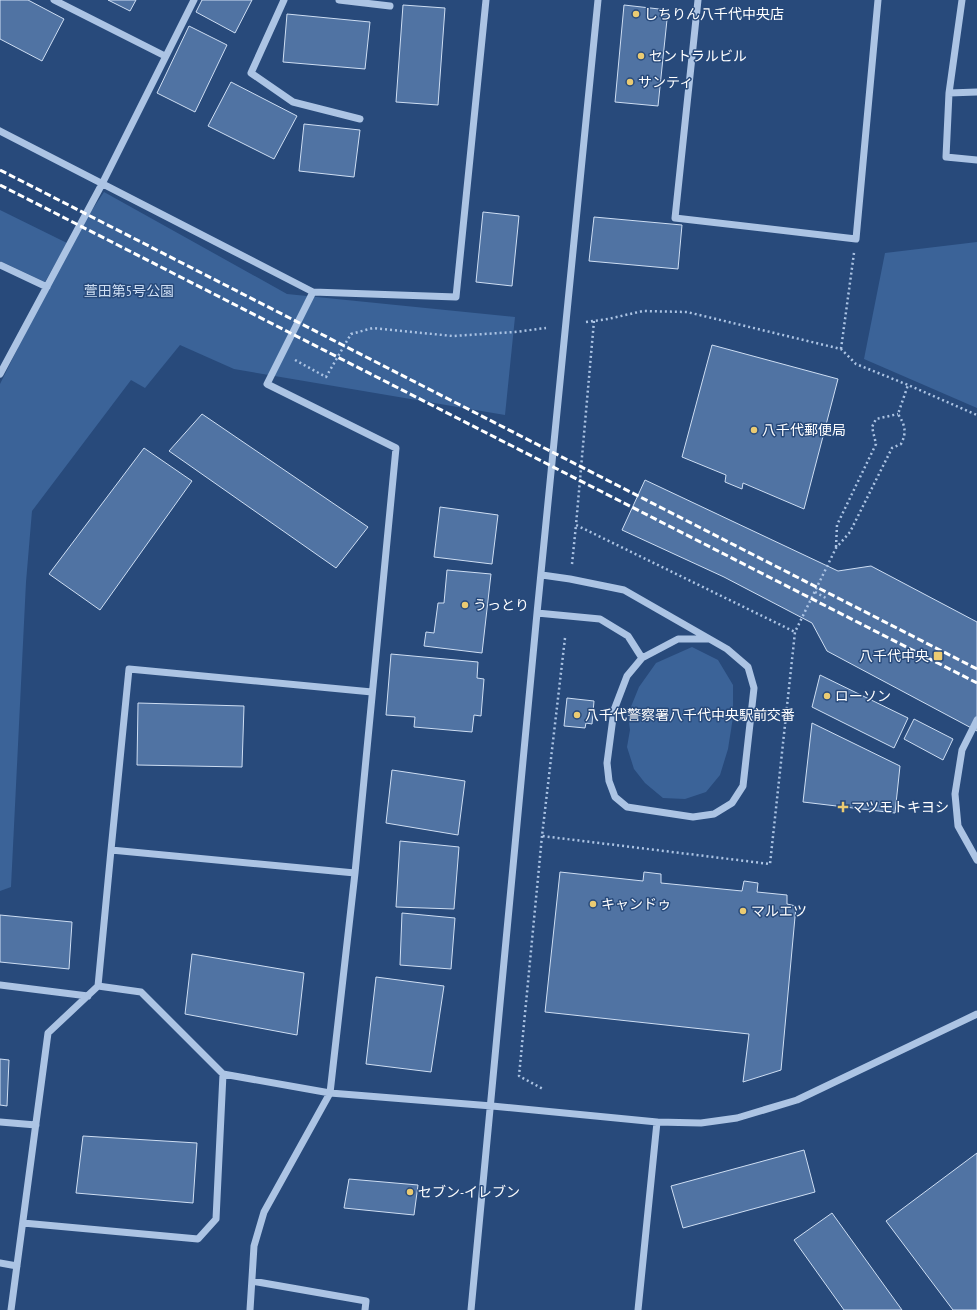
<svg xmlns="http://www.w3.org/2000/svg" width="977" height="1310" viewBox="0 0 977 1310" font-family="'PT Sans Narrow','Noto Sans JP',sans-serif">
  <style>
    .green { fill: #3b6398 }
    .building { fill: #5073a3; stroke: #cedef3 }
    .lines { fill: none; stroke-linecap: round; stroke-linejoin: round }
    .path { stroke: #acc4e4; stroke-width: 2.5; stroke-dasharray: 2 3; stroke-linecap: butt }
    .minor { stroke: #acc4e4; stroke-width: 7 }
    .rail { stroke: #fff; stroke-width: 3; stroke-dasharray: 7 3; stroke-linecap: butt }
    .poi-dot { fill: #ebcb72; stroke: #284a7b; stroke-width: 1.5 }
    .labels { text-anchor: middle; stroke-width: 3; stroke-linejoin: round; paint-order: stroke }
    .poi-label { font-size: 14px; fill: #fff; stroke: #284a7b; text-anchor: start }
    .park-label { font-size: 14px; fill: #cedef3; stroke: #284a7b }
  </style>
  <rect width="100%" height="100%" fill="#284a7b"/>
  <!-- green -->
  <path class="green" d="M104 192 287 294 515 317 505 415 234 369 180 345 145 388 131 380 32 511 26 582 11 887 0 891V384L70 243Z
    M0 210 67 243 45 282 0 261Z
    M977 242V408L864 359 885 253Z
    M692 647 718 660 733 685V717L728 749 720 775 706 792 685 799 663 798 645 783 634 769 627 747 630 730 628 714 639 687 656 663Z"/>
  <!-- building -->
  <path class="building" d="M0 0H28L64 19 42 61 0 39Z
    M108 0H136L130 11Z
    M202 0H252L235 33 196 12Z
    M403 5 445 8 438 105 396 102Z
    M624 5 668 10 658 106 615 102Z
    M287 14 370 22 365 69 283 62Z
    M189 26 227 45 195 112 157 93Z
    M231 82 297 116 274 159 208 126Z
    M304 124 360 130 354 177 299 171Z
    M483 212 519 216 512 286 476 282Z
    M594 217 682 225 678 269 589 261Z
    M712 345 838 379 804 509 743 483 742 489 725 482 726 475 682 457Z
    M202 414 368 527 336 568 169 451Z
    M144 448 192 481 100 610 49 574Z
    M645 480 838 571 871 566 977 622V731L827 651 812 623 724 577 622 530Z
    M440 507 498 515 492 564 434 557Z
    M447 570 491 574 482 653 424 646 426 632 434 633 438 603H444Z
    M391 654 478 662 477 678 484 679 481 716 474 715 472 732 414 727 415 717 386 715Z
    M820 675 908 718 894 748 812 707Z
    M567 698 594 701 592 724 586 723 585 728 564 726Z
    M138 703 244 706 242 767 137 765Z
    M914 719 953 739 943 760 904 739Z
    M812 723 900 766 895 813 803 802Z
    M392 770 465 781 458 835 386 823Z
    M400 841 459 847 454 909 396 907Z
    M560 872 643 881 644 872 661 874V883L742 891 744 881 758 883 757 892 787 895V904L796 906 781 1070 743 1082 749 1034 545 1012Z
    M402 913 455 918 451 969 400 965Z
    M0 915 72 922 69 969 0 962Z
    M192 954 304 973 297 1035 185 1014Z
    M376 977 444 986 431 1072 366 1064Z
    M0 1059 9 1060 7 1106 0 1105Z
    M83 1136 197 1143 193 1203 76 1193Z
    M804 1150 815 1192 683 1228 671 1186Z
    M977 1153V1310H953L886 1221Z
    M349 1179 418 1185 414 1215 344 1208Z
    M832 1213 902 1310H844L794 1240Z"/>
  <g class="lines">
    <!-- path -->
    <path class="path" d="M594 321 576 525 795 632
      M586 322 608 319 643 311 687 312 841 349 856 364 908 385 977 415
      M841 349 854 253
      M295 360 326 377 351 334 373 328 453 336 515 332 546 328
      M836 547 837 525 876 444 872 427 876 419 898 414
      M572 564 576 525
      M815 592 826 598
      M565 638 542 836 770 864 795 632 836 548 850 532 892 448 901 444C907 432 905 425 898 414L908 385
      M542 836 519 1076 543 1089"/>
    <!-- minor -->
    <path class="minor" d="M54 0 165 56
      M284 0 251 73 293 102 360 119
      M339 0 390 6
      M698 0 675 218 856 239 878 0
      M962 0 949 93 946 157 977 160
      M949 93 977 92
      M0 131 313 292 456 297 486 0
      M0 265 47 287
      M0 374 102 184 194 0
      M537 613 600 619 628 636 642 658 627 676 614 710 607 763 609 781 615 797 627 807 693 817 714 814 732 803 743 786 754 688 748 667 727 649 624 590 570 579 542 575
      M642 658 678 639H709
      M977 720 962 750 955 794 958 826 977 860
      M111 850 129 669 372 692
      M0 985 88 996
      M98 986 141 992 223 1074 330 1093 492 1106 657 1122 701 1123 737 1118 797 1100 977 1014
      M0 1122 36 1125
      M23 1223 198 1239 216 1219 223 1074
      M0 1263 17 1266
      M252 1281 366 1301 365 1310
      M11 1310 48 1033 98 986 111 850 355 873
      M250 1310 254 1246 264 1212 330 1093 355 873 396 448 267 384 313 292
      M471 1310 537 613 598 0
      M638 1310 657 1122"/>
    <!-- rail -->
    <path class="rail" d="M0 170 977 669
      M0 185 977 683"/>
  </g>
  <!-- markers -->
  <g class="poi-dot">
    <circle cx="636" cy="14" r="4"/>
    <circle cx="641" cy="56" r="4"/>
    <circle cx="630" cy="82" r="4"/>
    <circle cx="754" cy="430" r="4"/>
    <circle cx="465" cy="605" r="4"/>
    <rect x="933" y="651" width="10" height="10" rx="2"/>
    <circle cx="827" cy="696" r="4"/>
    <circle cx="577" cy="715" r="4"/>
    <path d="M841 801h4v4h4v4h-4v4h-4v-4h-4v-4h4z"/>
    <circle cx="593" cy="904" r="4"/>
    <circle cx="743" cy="911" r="4"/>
    <circle cx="410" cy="1192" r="4"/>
  </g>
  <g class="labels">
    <!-- poi labels -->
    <g class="poi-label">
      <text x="644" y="19">しちりん八千代中央店</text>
      <text x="649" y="61">セントラルビル</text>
      <text x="638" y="87">サンティ</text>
      <text x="762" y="435">八千代郵便局</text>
      <text x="473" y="610">うっとり</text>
      <text x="929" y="661" text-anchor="end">八千代中央</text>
      <text x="835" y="701">ローソン</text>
      <text x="585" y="720">八千代警察署八千代中央駅前交番</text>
      <text x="851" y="812">マツモトキヨシ</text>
      <text x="601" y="909">キャンドゥ</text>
      <text x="751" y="916">マルエツ</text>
      <text x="418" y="1197">セブン-イレブン</text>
    </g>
    <!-- park labels -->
    <g class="park-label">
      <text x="129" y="296">萱田第5号公園</text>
    </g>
  </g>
</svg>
